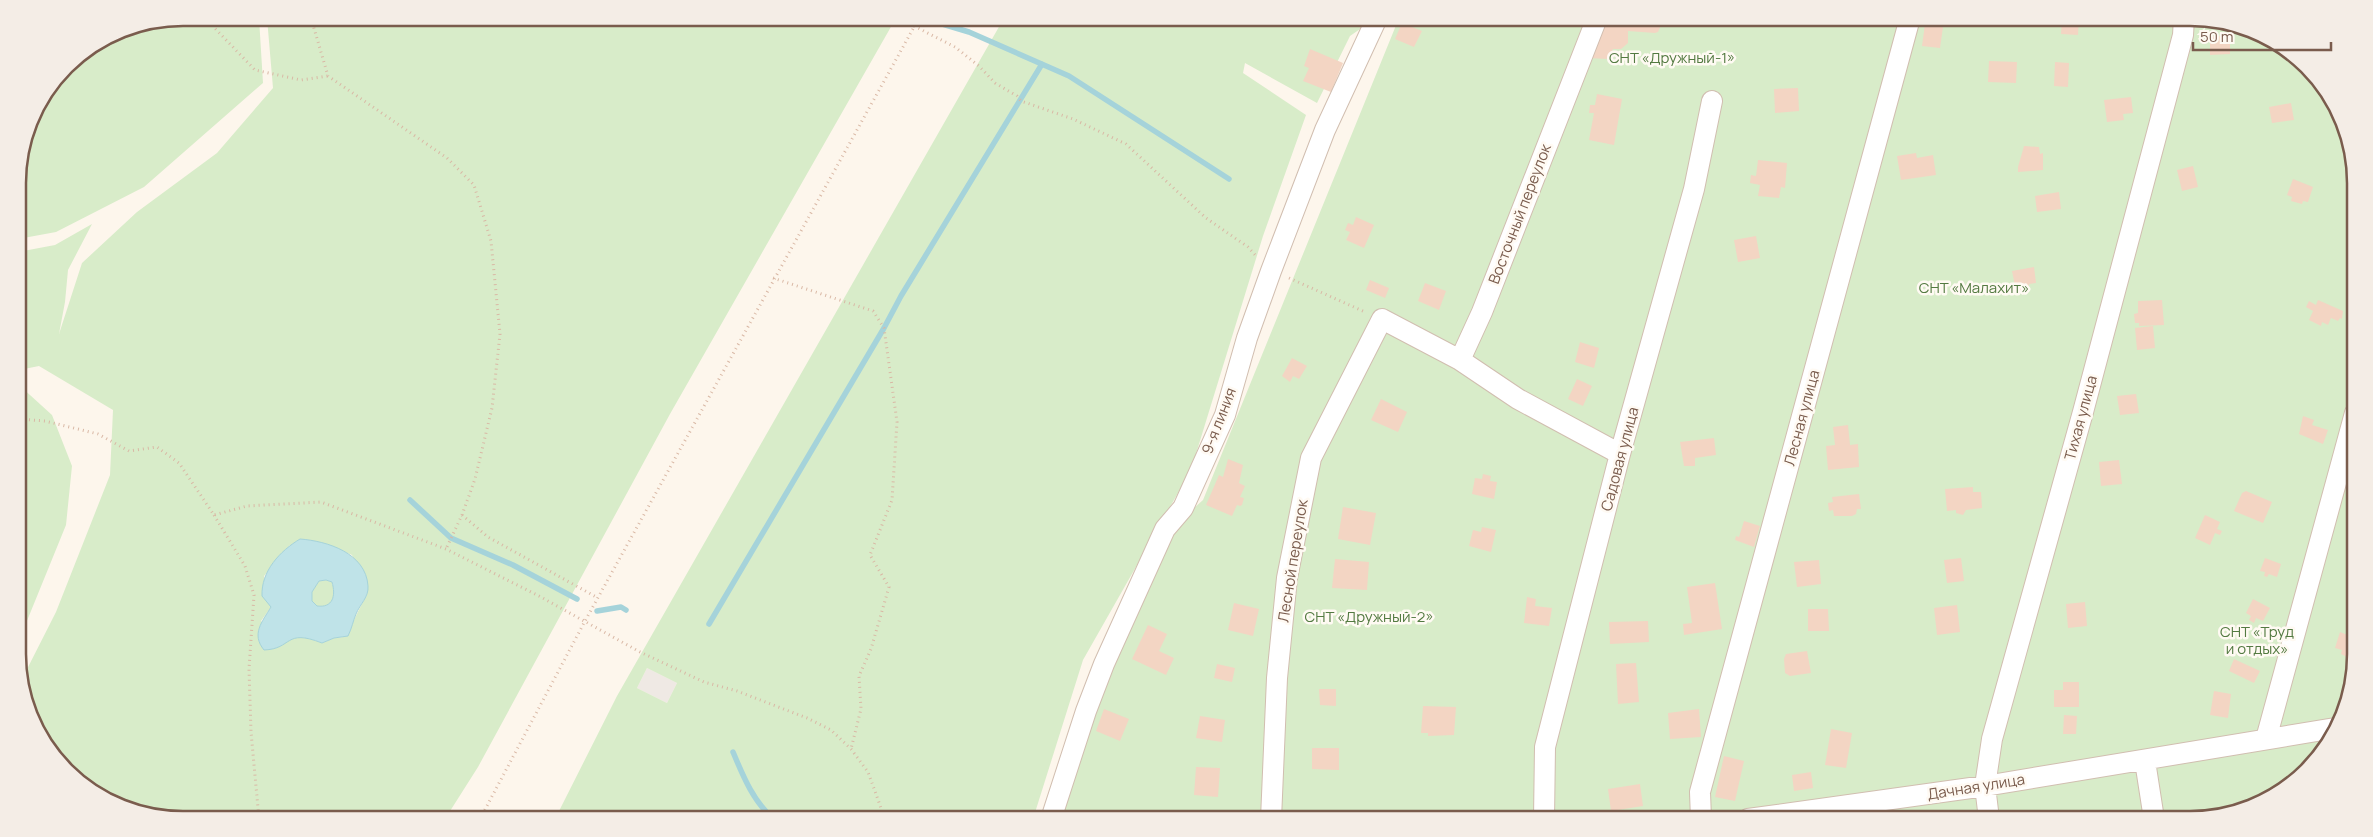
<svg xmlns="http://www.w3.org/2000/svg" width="2373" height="837" viewBox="0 0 2373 837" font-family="Manrope,sans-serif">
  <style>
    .industrial { fill: #efe9e4 }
    .green { fill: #d8ecc9; fill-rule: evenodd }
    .water { fill: #bfe3e8; stroke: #a5d3da; fill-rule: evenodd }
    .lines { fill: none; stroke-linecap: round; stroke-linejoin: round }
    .stream { stroke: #a5d3da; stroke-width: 5.5 }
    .building { fill: #f3d5c3 }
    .minor-casing { stroke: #d1beb0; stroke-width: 22 }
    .path { stroke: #d9b8a5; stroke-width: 3; stroke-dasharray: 1 4; stroke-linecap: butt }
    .minor { stroke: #fff; stroke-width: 20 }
    .labels { text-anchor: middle; stroke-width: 5; stroke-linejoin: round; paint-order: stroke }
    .park-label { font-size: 15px; fill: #537a41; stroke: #fffaf3 }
    .street-label { font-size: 15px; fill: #7a5c4d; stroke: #fffaf3 }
    .rim { fill: none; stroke: #7a5c4d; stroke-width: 2.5 }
  </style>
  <rect width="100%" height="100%" fill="#fdf6ec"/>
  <!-- industrial -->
  <path class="industrial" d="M647 668 677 683 667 703 637 688Z"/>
  <!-- green -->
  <path class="green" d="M183 18H259L263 83 144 187 56 232 18 239V172L35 110 74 59 120 30Z
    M267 18H896L670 414 478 767 445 819H183L130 811 59 763 21 686V681L56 612 110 475 113 410 39 366 19 370 18 252 55 245 92 224 68 270 65 302 59 334 82 263 137 212 217 153 273 88ZM290 545 335 548 352 555 367 595C358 609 354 624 343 637L334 638 322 643C306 637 294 633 281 646L261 621 271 607 264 576Z
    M1004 18H1376L1350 36 1317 103 1245 63 1243 73 1306 115 1263 236 1191 470 1083 660 1033 819H555L617 696ZM647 668 677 683 667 703 637 688Z
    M1399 18H2190L2243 26 2315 74 2343 119 2354 161 2355 654 2347 707 2321 754 2290 785 2243 811 2200 819H1549L1551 747 1631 446 1620 454 1545 747 1544 819H1062L1082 747 1078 721 1084 700 1095 682 1107 677 1166 533 1203 500Z
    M19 385 52 415 72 466 66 525 20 638Z
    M326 580 332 582C336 596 334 608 317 606L312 601V592L319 581Z"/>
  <!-- water -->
  <path class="water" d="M300 539C327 541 366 553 368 586 369 597 360 604 356 614 353 621 352 628 348 636L334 638 322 643C284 628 293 649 264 650 251 634 262 622 271 607L262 596C261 571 280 551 300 539ZM326 580 332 582C336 596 333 608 317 606L312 601V592L319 581Z"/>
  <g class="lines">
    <!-- stream -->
    <path class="stream" d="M929 20 969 32 1069 76 1229 179
      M410 500 451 538 513 565 577 599
      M597 611 621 607 626 610
      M709 624 884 328 901 296 1042 64
      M733 752C743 776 754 803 774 819"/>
  </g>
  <!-- building -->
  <path class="building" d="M1606 18H1671V23H1662L1658 32 1655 33 1628 31V43L1621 49H1613L1608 59 1588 58Z
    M2062 18H2079L2078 35 2061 34Z
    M1402 23 1422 31 1414 47 1395 39Z
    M1925 24 1943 27 1940 48 1922 46Z
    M2210 36H2230V54L2210 55Z
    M1310 49 1343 63 1331 92 1303 81 1309 68 1304 66Z
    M1989 61 2017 62 2016 83 1988 82Z
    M2055 62 2069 63 2068 87 2054 86Z
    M1798 88 1799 111 1775 113 1774 89Z
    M1597 94 1622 99 1614 145 1589 140 1594 113H1589L1590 105H1595Z
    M2131 97 2133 113 2123 114 2124 120 2107 122 2104 100Z
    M2291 103 2294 120 2272 123 2269 107Z
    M2024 146 2039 147 2040 154 2043 153V170L2018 172V167Z
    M1916 153 1917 158 1933 155 1936 175 1901 180 1897 156Z
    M1758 160 1787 163 1785 188 1781 187 1779 198 1758 196 1760 185 1750 183 1751 175 1756 176Z
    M2193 166 2198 187 2182 191 2177 170Z
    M2293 179 2313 187 2308 202 2303 201 2302 204 2291 201 2292 197 2287 195Z
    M2059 192 2061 209 2037 212 2035 196Z
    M1356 217 1374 225 1364 248 1346 240 1350 232 1345 230 1348 223 1353 225Z
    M1756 236 1760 258 1738 262 1734 240Z
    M2034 267 2036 283 2029 284V289L2016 291 2012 271Z
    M1370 280 1389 288 1385 298 1366 290Z
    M1425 283 1446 291 1439 310 1418 301Z
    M2162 300 2164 325 2139 326V323H2135L2134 314 2138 313V301Z
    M2318 300 2343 311 2342 319 2340 318 2338 321 2331 318 2328 325 2322 322 2321 326 2309 320 2313 311 2306 307 2309 301 2316 305Z
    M2153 326 2155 348 2137 350 2135 328Z
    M1580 342 1599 348 1594 368 1575 362Z
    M1292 358 1307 366 1299 379 1293 376 1290 382 1282 376Z
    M1577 379 1592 386 1583 406 1568 399Z
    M2136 394 2139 413 2120 415 2117 396Z
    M1381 399 1407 412 1398 432 1371 420Z
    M2303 416 2314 420 2312 425 2328 430 2323 444 2299 434Z
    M1848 425 1850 445 1858 444 1859 467 1828 470 1826 446 1835 445 1833 427Z
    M1714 438 1716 455 1695 458V466H1684L1680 442Z
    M1228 459 1243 465 1239 483 1245 486 1240 497 1244 498 1242 505 1240 506 1237 505 1232 516 1206 505 1219 475 1223 477Z
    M2119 460 2122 484 2101 486 2099 462Z
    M1483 474 1491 476 1490 481 1497 482 1494 499 1472 494 1475 478 1482 479Z
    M1973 487V492H1981L1982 508 1966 510 1963 515 1956 513V510L1947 511 1945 489Z
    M2246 491 2272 502 2263 523 2234 511 2242 493Z
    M1859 494 1861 509H1857L1856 514 1852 516H1834L1833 510 1829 511 1828 503 1833 502 1832 497Z
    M1343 507 1376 513 1370 545 1338 539Z
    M2205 515 2220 522 2217 529 2222 531 2220 535 2215 533 2210 545 2195 538Z
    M1744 521 1760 526 1754 547 1735 540 1736 536 1739 537Z
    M1482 527 1496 530 1491 552 1469 546 1473 530 1481 532Z
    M1961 558 1964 581 1947 583 1944 560Z
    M2265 558 2281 564 2277 577 2269 574 2267 577 2264 576 2265 572 2260 571Z
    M1335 559 1369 562 1367 590 1332 588Z
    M1819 560 1821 584 1797 587 1794 562Z
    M1715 583 1722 629 1684 635 1683 624 1692 623 1687 587Z
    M1527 597 1536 599 1535 606 1552 608 1549 626 1524 623Z
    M2253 599 2270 608 2263 621 2256 618 2254 623 2249 620 2251 616 2246 613Z
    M2085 602 2087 626 2068 628 2066 604Z
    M1234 603 1259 609 1253 636 1228 630Z
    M1957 605 1960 632 1937 635 1934 608Z
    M1808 609H1828L1829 631H1808Z
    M1648 621 1649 642 1610 644 1609 622Z
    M1148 625 1167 634 1159 651 1174 658 1166 675 1132 659Z
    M2340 632 2355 638 2351 653H2349L2347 657 2341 654 2342 650 2335 648Z
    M1807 651 1811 673 1790 676 1785 673 1784 659 1786 654Z
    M2234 659 2260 671 2254 683 2229 671Z
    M1636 663 1639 702 1618 704 1616 664Z
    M1217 664 1235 668 1232 682 1214 678Z
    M2063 682H2079V707H2054V690H2063Z
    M1319 689H1336V706L1320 705Z
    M2214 691 2231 694 2228 718 2210 715Z
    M1423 706 1456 707 1454 735 1428 736V733H1421Z
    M1104 709 1129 719 1120 741 1096 731Z
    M1699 709 1701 737 1670 739 1668 713Z
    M2064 715 2077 716 2076 734H2063Z
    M1200 716 1225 720 1222 742 1196 738Z
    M1831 729 1852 733 1846 768 1825 765Z
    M1312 748H1339V770L1312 769Z
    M1724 756 1744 761 1735 801 1715 797Z
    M1196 767 1220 768 1218 797 1194 795Z
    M1811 772 1813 788 1794 791 1792 775Z
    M1640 784 1643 806 1611 811 1608 789Z"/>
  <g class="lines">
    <defs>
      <path id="minor" d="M1460 360 1482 312 1597 18
        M2266 739 2355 413
        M2145 761 2154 819
        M1051 819 1086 711 1104 664 1165 529 1183 508 1225 415 1247 338 1271 271 1325 130 1377 18
        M1271 819 1277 678 1287 578 1311 458 1382 319 1460 360 1518 399 1620 454
        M1544 819 1545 747 1620 454 1694 189 1712 101
        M1701 819 1700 792 1910 18
        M1748 819 1985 786 2335 728
        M1989 819 1985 786 1992 739 2083 412 2183 35 2184 18"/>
    </defs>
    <!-- minor casing -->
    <use href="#minor" class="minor-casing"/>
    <!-- path -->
    <path class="path" d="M205 18 255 70 301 80 328 76
      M311 18 328 76 447 158 474 185 491 241 500 334 492 408 475 479 462 515 446 549
      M914 26 955 47 979 66 995 83 1017 96 1021 101 1073 119 1126 144 1206 218 1248 247 1257 257
      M773 278 873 311 884 328 897 422 892 500 870 555 889 587 871 649 859 676 861 709 851 749
      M1289 278 1365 312
      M19 419 45 421 98 434 129 451 157 447 179 463 214 515 247 506 321 502 446 549 539 596 640 652 704 682 737 691 807 718 831 730 851 749 868 772 885 819
      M214 515 245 566 254 595 249 669 251 732 259 819
      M462 515 488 537 598 598
      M480 819 585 621 919 18"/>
    <!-- minor -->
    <use href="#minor" class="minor"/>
  </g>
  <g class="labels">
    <!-- park labels -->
    <g class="park-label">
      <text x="1672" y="63">СНТ «Дружный-1»</text>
      <text x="1974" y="293">СНТ «Малахит»</text>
      <text x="1369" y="622">СНТ «Дружный-2»</text>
      <text x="2257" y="637">СНТ «Труд<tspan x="2257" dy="17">и отдых»</tspan></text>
    </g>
    <!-- street labels -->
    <g class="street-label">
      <text transform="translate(1520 214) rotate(-69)" y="5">Восточный переулок</text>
      <text transform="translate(1802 418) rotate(-75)" y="5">Лесная улица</text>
      <text transform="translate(2081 418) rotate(-75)" y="5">Тихая улица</text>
      <text transform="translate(1219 421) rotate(-69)" y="5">9-я линия</text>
      <text transform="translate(1620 459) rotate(-75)" y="5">Садовая улица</text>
      <text transform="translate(1293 561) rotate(-81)" y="5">Лесной переулок</text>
      <text transform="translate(1976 787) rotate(-9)" y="5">Дачная улица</text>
    </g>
  </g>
  <!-- crop -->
  <path d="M0 0H2373V837H0ZM183 26H2190A157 157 0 0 1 2347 183V654A157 157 0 0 1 2190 811H183A157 157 0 0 1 26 654V183A157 157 0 0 1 183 26Z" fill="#f4ede6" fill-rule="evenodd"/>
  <path class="rim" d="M183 26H2190A157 157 0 0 1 2347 183V654A157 157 0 0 1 2190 811H183A157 157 0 0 1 26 654V183A157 157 0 0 1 183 26Z"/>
  <!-- scale -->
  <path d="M2193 42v8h138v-8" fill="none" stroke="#7a5c4d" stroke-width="2.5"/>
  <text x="2200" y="42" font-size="15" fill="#7a5c4d" stroke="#fffaf3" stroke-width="4" paint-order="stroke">50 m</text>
</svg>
